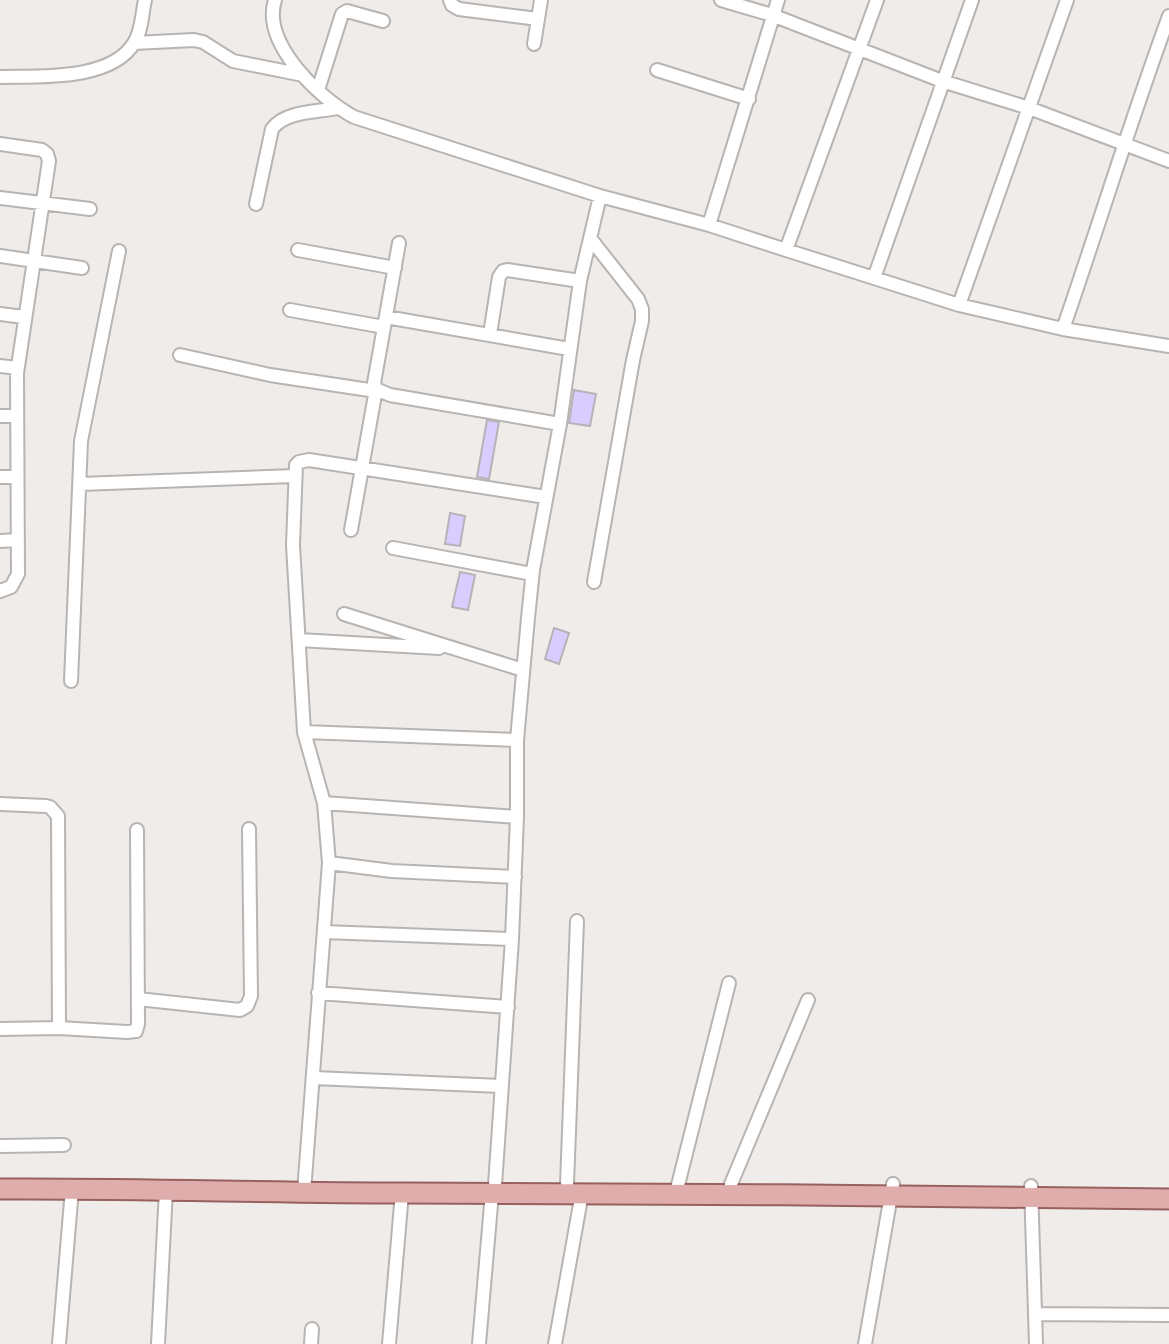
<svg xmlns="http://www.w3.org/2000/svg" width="1169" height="1344" viewBox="0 0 1169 1344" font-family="'DM Sans',sans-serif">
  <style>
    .building { fill: #d8cdfe; stroke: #b4b3b7; stroke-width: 2 }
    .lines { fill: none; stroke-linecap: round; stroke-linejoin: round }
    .street-casing { stroke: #b8b4b2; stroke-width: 16 }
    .primary-casing { stroke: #96615e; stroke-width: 23 }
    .street { stroke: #fff; stroke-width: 12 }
    .primary { stroke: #dfaeac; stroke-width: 19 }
  </style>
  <rect width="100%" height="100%" fill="#f0ecea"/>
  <!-- building -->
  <path class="building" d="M574 390 596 394 590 426 569 423Z
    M487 420 499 422 489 479 477 477Z
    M450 513 465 516 460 546 445 544Z
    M460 572 475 575 468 610 452 607Z
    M554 628 569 633 559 664 545 659Z"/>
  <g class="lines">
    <defs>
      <path id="street" d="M275 0C261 43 320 99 354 117L600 196 709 225 786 250
        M450 0 452 5 459 9 538 19
        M721 0 772 15 942 81 1029 108 1169 161
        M877 0 786 250 959 305 1063 329 1169 346
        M134 43 194 40 203 42 233 61 303 75
        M534 44 541 0
        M657 70 749 99
        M0 77C39 76 111 81 134 43 142 31 142 13 145 0
        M318 90 342 14 347 11 383 21
        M0 144 42 150 47 154 49 161 17 373 18 574 11 587 0 591
        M0 198 90 209
        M256 204 272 129C285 111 317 112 338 108
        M709 225 778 0
        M590 238 638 299 642 309V321L633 360 594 582
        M399 243 374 383 376 389 390 395 560 424
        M298 250 395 268
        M0 256 82 268
        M874 278 972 0
        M959 305 1067 0
        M290 310 384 327
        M0 314 24 317
        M386 317 569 349
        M1063 329C1099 225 1131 119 1169 16
        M490 334 499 277 503 271 507 270 580 281
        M180 355 270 375 376 391
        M0 366 17 368
        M0 416H16
        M0 477H17
        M80 484 294 476
        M351 530 376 389
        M0 541 18 540
        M393 548 532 574
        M344 614 523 670
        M299 640 439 648
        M71 681 81 441 119 251
        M304 732 517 740
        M324 803 517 817
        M0 804 46 806 50 807 58 816 59 1028
        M329 863 392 871 515 877
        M324 932 512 939
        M318 993 508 1007
        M138 999 240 1010 247 1006 251 996 249 829
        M0 1029 59 1028 127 1032 136 1031 138 1024 137 830
        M314 1078 501 1086
        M0 1146 64 1145
        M567 1184 577 921
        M731 1184 808 1000
        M678 1185 729 983
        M1031 1186 1036 1344
        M304 1192 329 863 324 803 304 732 293 545 296 465 299 462 309 460 546 497
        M1037 1314 1169 1315
        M59 1344 72 1189
        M158 1344 166 1190
        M311 1344 312 1329
        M389 1344 402 1193
        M479 1344 492 1193 495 1185 512 939 517 817V740L528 618 533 570 560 424 580 281 600 196
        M555 1344 582 1193
        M865 1344 893 1184"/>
      <path id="primary" d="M0 1189C135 1188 270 1193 405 1193 660 1194 914 1195 1169 1199"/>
    </defs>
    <!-- street casing -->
    <use href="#street" class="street-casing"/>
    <!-- primary casing -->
    <use href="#primary" class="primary-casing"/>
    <!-- street -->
    <use href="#street" class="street"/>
    <!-- primary -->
    <use href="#primary" class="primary"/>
  </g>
</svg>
